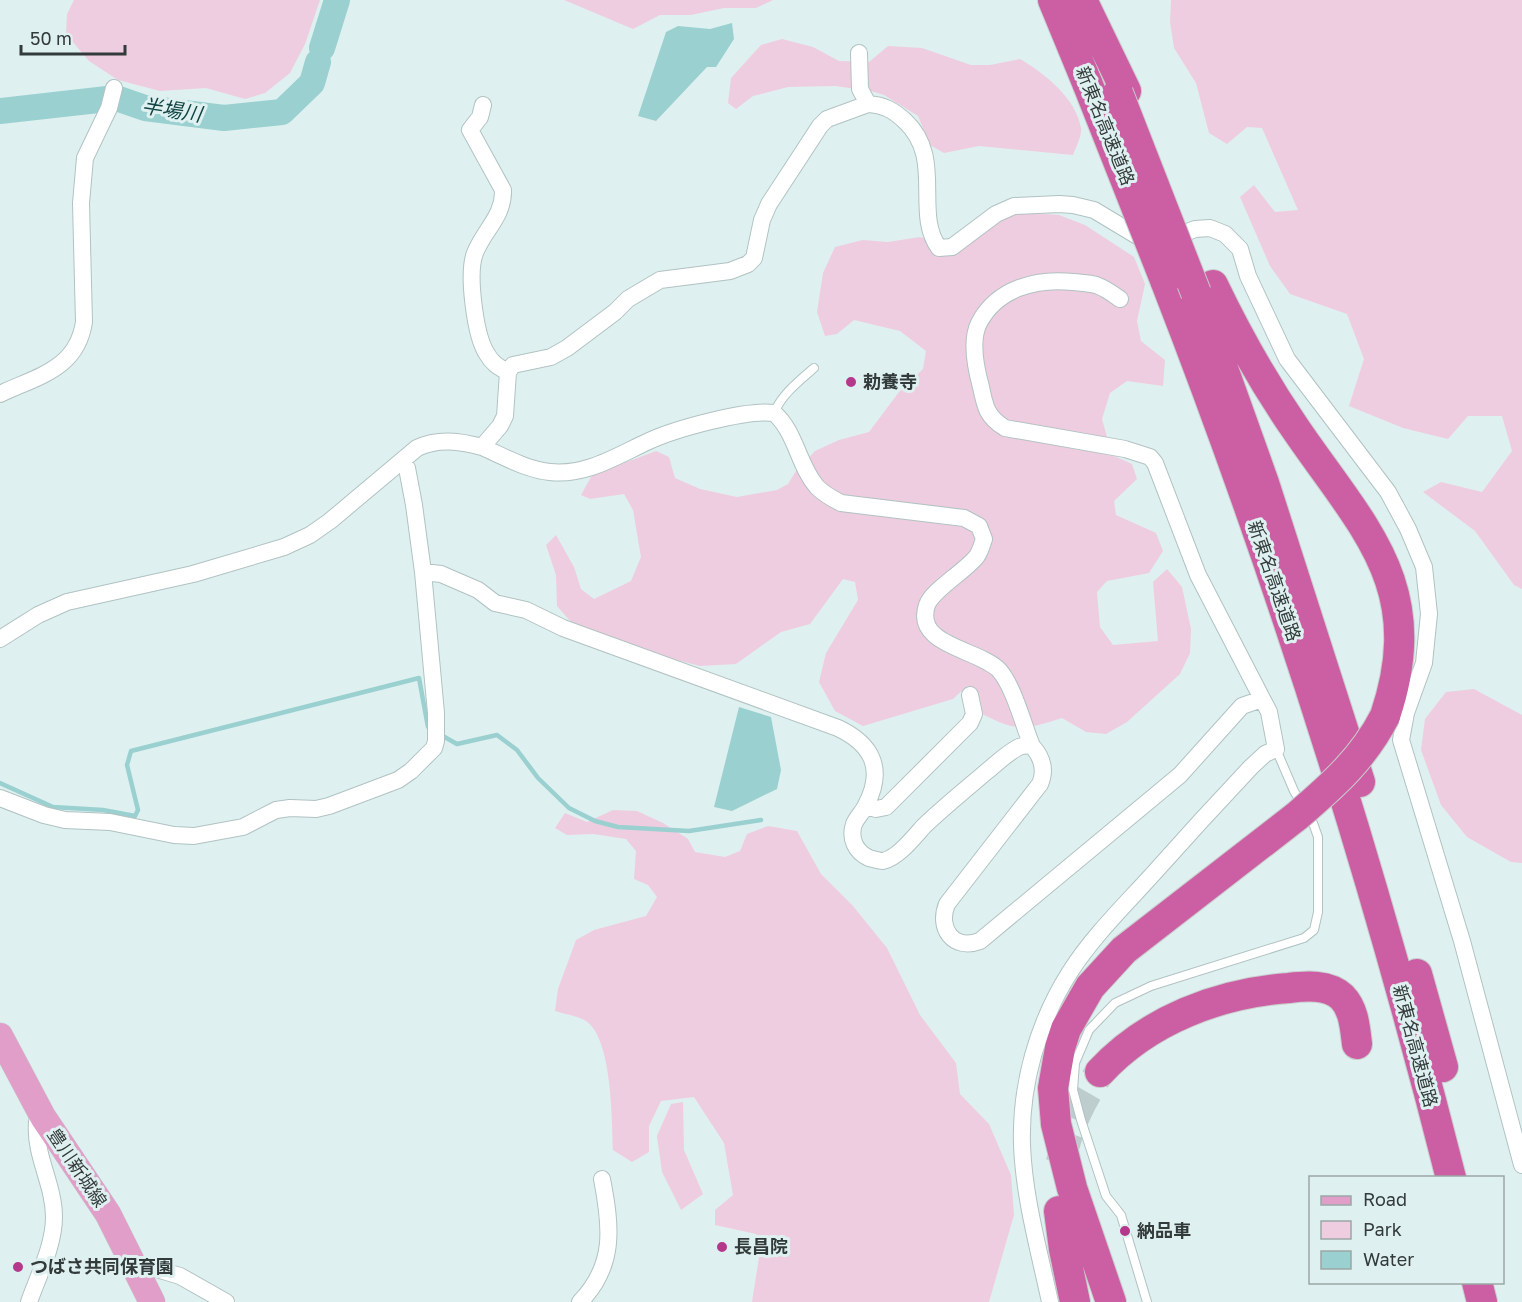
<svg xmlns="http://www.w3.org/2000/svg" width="1522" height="1302" viewBox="0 0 1522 1302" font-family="'Golos Text','Noto Sans JP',sans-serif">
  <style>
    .green { fill: #efcde0 }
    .water { fill: #9ad0d0 }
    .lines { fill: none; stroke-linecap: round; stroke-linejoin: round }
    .stream { stroke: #9ad0d0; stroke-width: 4.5 }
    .river { stroke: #9ad0d0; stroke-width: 26 }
    .motorway-tunnel { stroke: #bdcccc; stroke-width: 30; stroke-dasharray: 30 15; stroke-linecap: butt }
    .service-casing { stroke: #b1c2c2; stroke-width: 10 }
    .minor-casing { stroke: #b1c2c2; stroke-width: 18 }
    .primary-casing { stroke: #cacccc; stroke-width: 27 }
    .motorway-casing { stroke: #cacccc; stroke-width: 32 }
    .service { stroke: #fff; stroke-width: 8 }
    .minor { stroke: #fff; stroke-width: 16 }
    .primary { stroke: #e09ec8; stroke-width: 26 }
    .motorway { stroke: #cc5ea3; stroke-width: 30 }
    .motorway-bridge-casing { stroke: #cacccc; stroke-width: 32; stroke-linecap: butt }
    .motorway-bridge { stroke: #cc5ea3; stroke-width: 30 }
    .poi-dot { fill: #b4398b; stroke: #dff0f0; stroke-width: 2 }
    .labels { text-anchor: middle; stroke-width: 6; stroke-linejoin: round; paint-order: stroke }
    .street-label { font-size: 18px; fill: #333a3a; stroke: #dff0f0 }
    .poi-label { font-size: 18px; font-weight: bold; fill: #333a3a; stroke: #dff0f0; text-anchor: start }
    .water-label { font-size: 20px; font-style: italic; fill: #124444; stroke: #dff0f0 }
  </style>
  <rect width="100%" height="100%" fill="#dff0f0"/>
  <!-- green -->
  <path class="green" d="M74 0H320L305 44 290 73 265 93 245 99 206 88 160 91 118 80 89 61 66 34 67 14Z
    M564 0H773L756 8H724L691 15H660L633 29Z
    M1171 0H1522V589L1514 585 1475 531 1423 492 1441 482 1482 492 1512 451 1502 416H1468L1448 439 1403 428 1349 406 1364 359 1347 314 1290 294 1270 266 1240 197 1254 185 1275 212 1298 210 1262 128 1247 127 1227 144 1209 133 1196 83 1174 48 1170 22Z
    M782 39 813 47 839 61 869 62 888 46 922 48 971 65H990L1020 59C1044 73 1076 98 1081 128 1082 136 1076 147 1073 155L979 146 944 153 930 145 918 116 884 95 871 91 835 86 788 87 753 96 736 109 728 103 731 78 761 45Z
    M1018 212 1059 215 1085 225 1134 257 1145 284 1137 321 1141 341 1165 360 1163 386 1127 381 1110 393 1102 419 1112 455 1132 464 1137 479 1114 501 1116 515 1156 533 1163 551 1149 573 1107 581 1097 592 1100 627 1113 645 1158 641 1153 582 1167 569 1182 587 1191 629 1190 653 1180 674 1127 722 1106 734 1086 732 1062 718C1024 730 1018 732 982 714L975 696 967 686 953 699 863 726 835 711 819 682 826 653 858 600 855 582 843 579 810 624 781 632 736 664 700 666 646 652 572 623 557 606 556 575 546 545 556 535 574 567 581 589 594 599 631 581 641 557 633 510 624 494 590 499 581 495 592 475 656 451 669 457 675 478 700 489 737 497 777 490 788 484 796 471 815 451 839 440 869 432 899 392 923 369 926 351 900 331 854 320 837 334 825 336 817 312 823 273 835 247 863 240 888 242 920 237 943 244 994 220Z
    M1474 689 1522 715V863L1511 862 1467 837 1441 805 1421 750 1425 719 1446 692Z
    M613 810 637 811 663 823 688 839 695 852 725 857 740 851 747 834 768 826 797 831 821 874 853 906 887 948 920 1015 956 1063 960 1094 989 1124 1011 1175 1014 1215 989 1302H752L760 1251 756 1234 715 1225V1210L733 1195 724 1143 694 1097 661 1101 649 1126V1152L632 1162 613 1150C612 1120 612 1038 586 1021 578 1016 564 1014 555 1011L558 989 576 940 594 930 646 916 657 897 648 885 634 879 636 851 626 839 593 834 567 835 555 828 565 813 587 822Z
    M683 1102 684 1150 703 1194 681 1210 662 1172 657 1136 671 1104Z"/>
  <!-- water -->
  <path class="water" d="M732 23 734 39 716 67H707L656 121 638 116 666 32 678 26 710 29Z
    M739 707 771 717 781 770 777 789 732 811 714 807Z"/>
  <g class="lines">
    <!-- stream -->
    <path class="stream" d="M441 735 457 744 497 735 517 750 538 778 569 808 595 821 618 827 689 831 761 820
      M0 783 53 807 103 810 135 816 138 810 127 765 131 751 419 678 428 727 431 729"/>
    <!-- river -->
    <path class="river" d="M322 48 337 0
      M0 111 116 98 145 108 224 118 282 112 312 83 318 62"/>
    <!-- motorway-tunnel -->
    <path class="motorway-tunnel" d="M1061 1162C1067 1128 1081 1100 1100 1072"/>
    <defs>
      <path id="service" d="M774 413C782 394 799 381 814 368
        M1147 1302 1121 1215 1106 1196 1081 1120 1073 1090 1075 1063 1089 1030 1115 1003 1151 986 1304 938 1314 930 1318 912V837L1313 823 1294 791 1276 749"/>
      <path id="minor" d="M868 104C884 105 893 110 905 121 945 158 913 213 939 248L952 247 996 214 1014 206 1059 204 1073 205 1094 210 1139 237 1165 241 1195 229 1210 228 1225 234 1240 249 1248 276 1287 359 1388 492 1408 529 1424 567 1429 614 1424 663 1406 713 1401 740 1462 941 1522 1165
        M483 105 480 117 470 130 503 190C504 216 484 230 475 253 467 273 475 336 487 354 492 363 498 367 508 372
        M0 394C38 376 77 369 84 322L81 203 85 158 109 108 114 88
        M482 447C503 456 527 470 550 472 587 476 618 455 649 441 675 429 747 409 774 413 796 432 798 465 817 487 824 494 833 499 841 503L964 518 979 526 984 539C982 545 980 552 977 556 966 571 933 589 927 605 913 646 979 649 999 670 1014 687 1023 724 1032 746
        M423 572 441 574 478 590 495 603 526 610 563 628 838 728C872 744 885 769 866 805 863 812 857 817 854 824 849 839 856 852 869 858 873 859 878 861 883 861 898 858 914 837 924 826 944 807 965 790 986 772 996 764 1007 753 1019 747 1024 745 1027 745 1032 746 1042 757 1046 770 1040 784L947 904C937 928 953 951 980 941L1180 775 1242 706 1262 699
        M0 639 38 615 67 602 193 574 284 547 310 535 330 521 417 448C438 438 460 441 482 447L500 426 505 416 508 372 513 365 551 357 567 348 615 312 628 299 660 280 730 271 748 264 754 258 762 220 769 204 820 126 827 119 868 104 860 89 859 53
        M0 798 44 815 65 820 110 822 174 835 194 836 243 827 276 810 290 808 316 809 329 806 398 780 411 771 434 748 436 741V713L423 572 414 505 407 468 402 461
        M866 805 876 809 886 807 970 723 974 714 970 695
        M138 1274 150 1267 180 1276 226 1302
        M29 1302C38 1276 54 1246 54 1217 54 1184 34 1155 37 1122L43 1117
        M580 1302C616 1265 611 1226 602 1179
        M1050 1302C1039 1250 1024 1198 1022 1145 1020 1085 1038 1022 1070 972 1093 936 1124 906 1153 874 1185 838 1218 802 1251 767L1265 754 1276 749 1269 712 1198 575 1155 463 1150 457 1125 449 1005 428C987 417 985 407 981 387 976 369 970 341 979 323 997 288 1037 278 1073 282 1081 283 1089 283 1096 285 1105 288 1113 294 1120 299"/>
      <path id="primary" d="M0 1036 43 1117 108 1214 152 1302"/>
      <path id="motorway" d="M1053 0 1088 85
        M1082 0 1126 91
        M1165 280C1279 573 1374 873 1451 1178
        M1213 285C1237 335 1264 383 1295 428 1363 528 1429 585 1385 716
        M1196 293 1264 483 1360 782
        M1417 974 1443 1067
        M1100 1072C1148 1020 1219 993 1289 988 1306 986 1328 984 1342 997 1354 1009 1355 1028 1357 1044
        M1059 1211 1064 1249 1075 1302
        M1477 1282 1482 1302
        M1111 1302 1072 1188 1056 1124 1053 1088 1060 1048 1066 1029 1090 987 1124 950 1297 816"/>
    </defs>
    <!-- service casing -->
    <use href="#service" class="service-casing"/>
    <!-- minor casing -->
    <use href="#minor" class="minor-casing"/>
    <!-- primary casing -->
    <use href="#primary" class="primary-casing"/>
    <!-- motorway casing -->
    <use href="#motorway" class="motorway-casing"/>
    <!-- service -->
    <use href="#service" class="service"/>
    <!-- minor -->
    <use href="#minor" class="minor"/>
    <!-- primary -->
    <use href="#primary" class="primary"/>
    <!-- motorway -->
    <use href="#motorway" class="motorway"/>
    <defs>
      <path id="motorway-bridge" d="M1088 85 1165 280
        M1118 93 1196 293
        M1297 816C1333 785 1363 759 1385 716"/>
    </defs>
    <!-- motorway-bridge casing -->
    <use href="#motorway-bridge" class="motorway-bridge-casing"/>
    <!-- motorway-bridge -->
    <use href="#motorway-bridge" class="motorway-bridge"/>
  </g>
  <!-- markers -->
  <g class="poi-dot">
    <circle cx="851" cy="382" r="6"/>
    <circle cx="1125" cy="1231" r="6"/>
    <circle cx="722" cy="1247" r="6"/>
    <circle cx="18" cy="1267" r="6"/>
  </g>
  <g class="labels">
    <!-- street labels -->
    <g class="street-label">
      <text transform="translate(1105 126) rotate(68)" y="6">新東名高速道路</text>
      <text transform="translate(1274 581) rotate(71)" y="6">新東名高速道路</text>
      <text transform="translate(1415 1046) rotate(75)" y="6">新東名高速道路</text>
      <text transform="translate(77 1168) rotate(56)" y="6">豊川新城線</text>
    </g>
    <!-- poi labels -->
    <g class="poi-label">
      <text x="863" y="388">勅養寺</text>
      <text x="1137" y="1237">納品車</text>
      <text x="734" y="1253">長昌院</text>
      <text x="30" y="1273">つばさ共同保育園</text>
    </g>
    <!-- water labels -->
    <g class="water-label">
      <text transform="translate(172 110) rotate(9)" y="7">半場川</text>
    </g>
  </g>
  <!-- legend -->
  <rect x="1309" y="1176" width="195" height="108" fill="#dff0f0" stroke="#9aa7a7" stroke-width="1.5"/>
  <rect x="1321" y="1196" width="30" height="9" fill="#e09ec8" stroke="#9aa7a7" stroke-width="1.5"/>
  <text x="1363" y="1206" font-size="18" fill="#333a3a">Road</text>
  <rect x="1321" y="1221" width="30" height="18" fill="#efcde0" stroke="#9aa7a7" stroke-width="1.5"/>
  <text x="1363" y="1236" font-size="18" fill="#333a3a">Park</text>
  <rect x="1321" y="1251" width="30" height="18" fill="#9ad0d0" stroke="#9aa7a7" stroke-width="1.5"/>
  <text x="1363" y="1266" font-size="18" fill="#333a3a">Water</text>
  <!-- scale -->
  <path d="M21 45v9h104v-9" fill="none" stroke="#333a3a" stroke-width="3"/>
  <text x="30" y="45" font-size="18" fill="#333a3a" stroke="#dff0f0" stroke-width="4.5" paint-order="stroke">50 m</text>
</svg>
